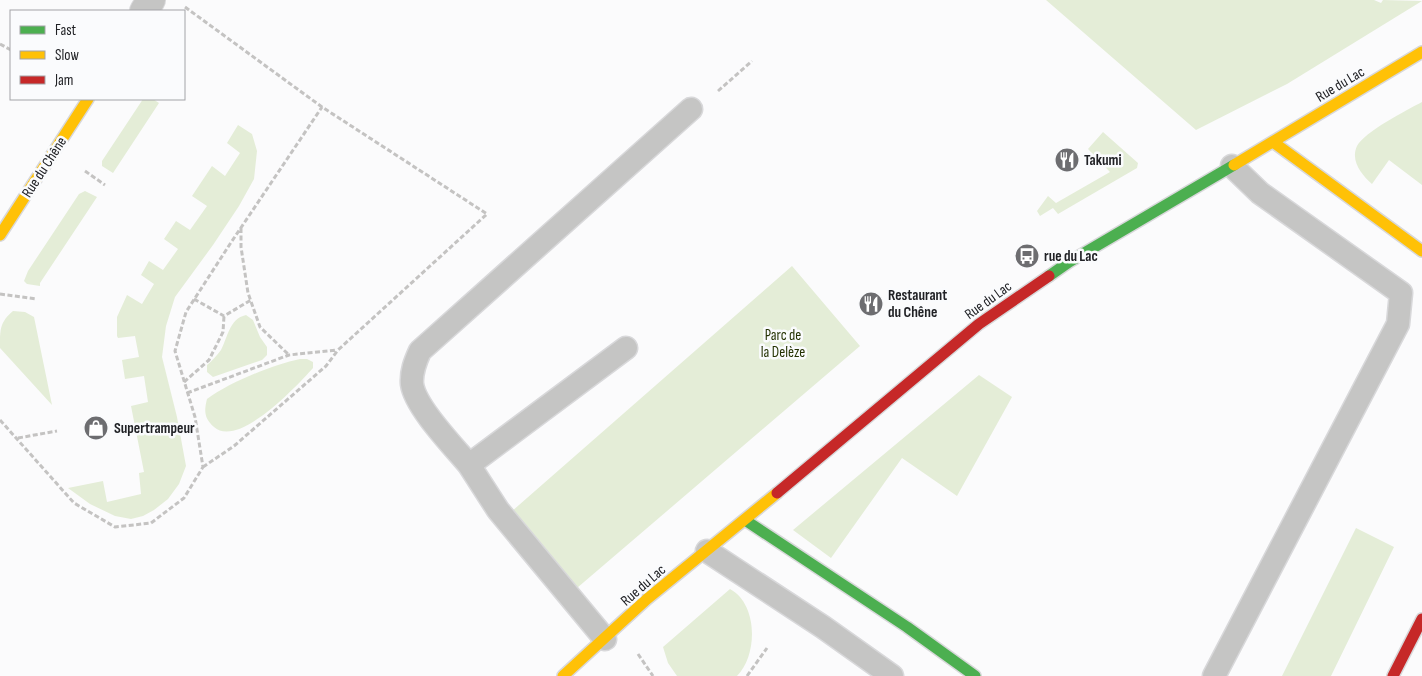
<svg xmlns="http://www.w3.org/2000/svg" width="1422" height="676" viewBox="0 0 1422 676" font-family="'Sofia Sans Condensed',sans-serif">
  <style>
    .green { fill: #e4edd7 }
    .lines { fill: none; stroke-linecap: round; stroke-linejoin: round }
    .lane-casing { stroke: #d8d8da; stroke-width: 25 }
    .street-casing { stroke: #d8d8da; stroke-width: 30 }
    .fast-casing { stroke: #d8d8da; stroke-width: 14 }
    .slow-casing { stroke: #d8d8da; stroke-width: 14 }
    .jam-casing { stroke: #d8d8da; stroke-width: 14 }
    .path { stroke: #c4c3c2; stroke-width: 3; stroke-dasharray: 5 2.5; stroke-linecap: butt }
    .lane { stroke: #c5c5c4; stroke-width: 22 }
    .street { stroke: #c5c5c4; stroke-width: 28 }
    .fast { stroke: #4caf50; stroke-width: 11 }
    .slow { stroke: #ffc107; stroke-width: 11 }
    .jam { stroke: #c62828; stroke-width: 11 }
    .labels { text-anchor: middle; stroke-width: 5; stroke-linejoin: round; paint-order: stroke }
    .street-label { font-size: 15px; fill: #202125; stroke: #fafbfd }
    .poi-label { font-size: 15px; font-weight: bold; fill: #202125; stroke: #fafbfd; text-anchor: start }
    .park-label { font-size: 15px; fill: #253303; stroke: #fafbfd }
  </style>
  <rect width="100%" height="100%" fill="#fbfbfc"/>
  <!-- green -->
  <path class="green" d="M1046 0H1374L1381 3 1383 0 1422 1 1287 84 1196 130Z
    M143 99H153L159 103 113 173 102 166V161Z
    M1422 102V185L1389 160 1372 184C1362 175 1350 161 1357 146 1364 132 1407 110 1422 102Z
    M238 125 252 134 257 151 254 179 239 206 213 245 175 297 166 326 162 357 177 417 186 466 179 484 168 499 154 510 143 516 131 519 115 516 90 504 68 488 103 481 107 502 141 494 139 473 144 472 131 406 148 402 144 376 125 379 122 360 139 357 135 336 118 338 117 336V317L127 295 142 304 154 284 141 275 149 261 163 270 178 249 164 239 176 221 190 230 207 206 192 196 212 166 225 176 240 153 227 143Z
    M1103 132 1138 163 1137 168 1058 214 1053 208 1040 216 1037 211 1048 196 1056 203 1110 172 1088 149Z
    M85 191 97 197 40 283V286L27 284 24 281 28 271 79 194Z
    M792 266 860 346 577 588 511 512Z
    M13 311 25 312 34 317 52 405 0 348C0 329 0 322 13 311Z
    M246 315 253 320 260 337 267 347V355L262 360 213 377 207 372V365C212 361 217 355 221 350 228 337 229 319 246 315Z
    M300 359H307L313 362V368C297 386 238 449 214 427 204 418 204 411 207 399 230 382 272 365 300 359Z
    M979 375 1012 397 957 496 902 458 831 558 793 530Z
    M1356 528 1394 547 1331 676H1282Z
    M730 589C758 604 758 655 737 676H677L668 663 663 647Z"/>
  <g class="lines">
    <defs>
      <path id="lane" d="M469 465C454 447 415 407 412 384 411 372 415 362 420 351L691 109
        M707 551 823 627 892 676
        M605 639 498 510 469 465 626 348
        M1214 676 1398 324 1401 293 1260 193 1232 166"/>
      <path id="street" d="M144 11 151 0"/>
      <path id="fast" d="M1049 276 1069 262 1234 165
        M745 520 907 627 975 676"/>
      <path id="slow" d="M1273 142 1422 251
        M1234 165 1422 52
        M0 235 88 99
        M563 676 647 599 777 493"/>
      <path id="jam" d="M777 493 979 324 1049 276
        M1393 676 1422 619"/>
    </defs>
    <!-- lane casing -->
    <use href="#lane" class="lane-casing"/>
    <!-- street casing -->
    <use href="#street" class="street-casing"/>
    <!-- fast casing -->
    <use href="#fast" class="fast-casing"/>
    <!-- slow casing -->
    <use href="#slow" class="slow-casing"/>
    <!-- jam casing -->
    <use href="#jam" class="jam-casing"/>
    <!-- path -->
    <path class="path" d="M185 7 322 107 487 214 338 350 326 366 234 446 203 467
      M0 44 11 50
      M718 91 752 61
      M85 171 105 185
      M241 228V247L248 293 260 327 289 355
      M0 294 37 299
      M194 299 224 316 251 300
      M184 382 209 360 223 332 224 316
      M187 393 289 355 337 350
      M0 420 74 503 115 527 151 523 184 498 203 467 195 417 175 351 186 312 230 244 322 107
      M18 438 57 431
      M638 654 653 676
      M747 676 767 648"/>
    <!-- lane -->
    <use href="#lane" class="lane"/>
    <!-- street -->
    <use href="#street" class="street"/>
    <!-- fast -->
    <use href="#fast" class="fast"/>
    <!-- slow -->
    <use href="#slow" class="slow"/>
    <!-- jam -->
    <use href="#jam" class="jam"/>
  </g>
  <!-- icons -->
  <defs>
    <symbol id="restaurant-disc" viewBox="-11 -11 22 22"><circle r="9.5" fill="#6d6d70" stroke="#fafbfd"/><path d="M-5-6h1v4h1v-4h1v4h1v-4h1v5L-1.5 .5V6h-2V.5L-5-1ZM5-6V6H3V1.5H1.5Q1.5-4 5-6Z" fill="#fff"/></symbol>
    <symbol id="bus-disc" viewBox="-11 -11 22 22"><circle r="9.5" fill="#6d6d70" stroke="#fafbfd"/><path d="M-5-6H5V4H4V6H2V4H-2V6H-4V4H-5ZM-3.5-4V0h7V-4ZM-3.5 1.2v1.5H-2V1.2ZM2 1.2v1.5H3.5V1.2Z" fill="#fff"/></symbol>
    <symbol id="shop-disc" viewBox="-11 -11 22 22"><circle r="9.5" fill="#6d6d70" stroke="#fafbfd"/><path d="M-5-2.5h2.3a2.7 3.5 0 0 1 5.4 0H5L5.5 6h-11ZM-1.5-2.5h3a1.5 2.3 0 0 0-3 0Z" fill="#fff"/></symbol>
  </defs>
  <g fill-rule="evenodd">
    <use href="#restaurant-disc" x="1053" y="146" width="28" height="28"/>
    <use href="#bus-disc" x="1013" y="242" width="28" height="28"/>
    <use href="#restaurant-disc" x="857" y="290" width="28" height="28"/>
    <use href="#shop-disc" x="82" y="414" width="28" height="28"/>
  </g>
  <g class="labels">
    <!-- street labels -->
    <g class="street-label">
      <text transform="translate(1340 84) rotate(-31)" y="5">Rue du Lac</text>
      <text transform="translate(44 167) rotate(-57)" y="5">Rue du Chêne</text>
      <text transform="translate(988 300) rotate(-36)" y="5">Rue du Lac</text>
      <text transform="translate(643 585) rotate(-41)" y="5">Rue du Lac</text>
    </g>
    <!-- poi labels -->
    <g class="poi-label">
      <text x="1084" y="165">Takumi</text>
      <text x="1044" y="261">rue du Lac</text>
      <text x="888" y="300">Restaurant<tspan x="888" dy="17">du Chêne</tspan></text>
      <text x="114" y="433">Supertrampeur</text>
    </g>
    <!-- park labels -->
    <g class="park-label">
      <text x="783" y="340">Parc de<tspan x="783" dy="17">la Delèze</tspan></text>
    </g>
  </g>
  <!-- legend -->
  <rect x="10" y="10" width="175" height="90" fill="#fafbfd" stroke="#a3a4a7"/>
  <rect x="20" y="26" width="25" height="8" fill="#4caf50" stroke="#a3a4a7"/>
  <text x="55" y="35" font-size="15" fill="#202125">Fast</text>
  <rect x="20" y="51" width="25" height="8" fill="#ffc107" stroke="#a3a4a7"/>
  <text x="55" y="60" font-size="15" fill="#202125">Slow</text>
  <rect x="20" y="76" width="25" height="8" fill="#c62828" stroke="#a3a4a7"/>
  <text x="55" y="85" font-size="15" fill="#202125">Jam</text>
</svg>
